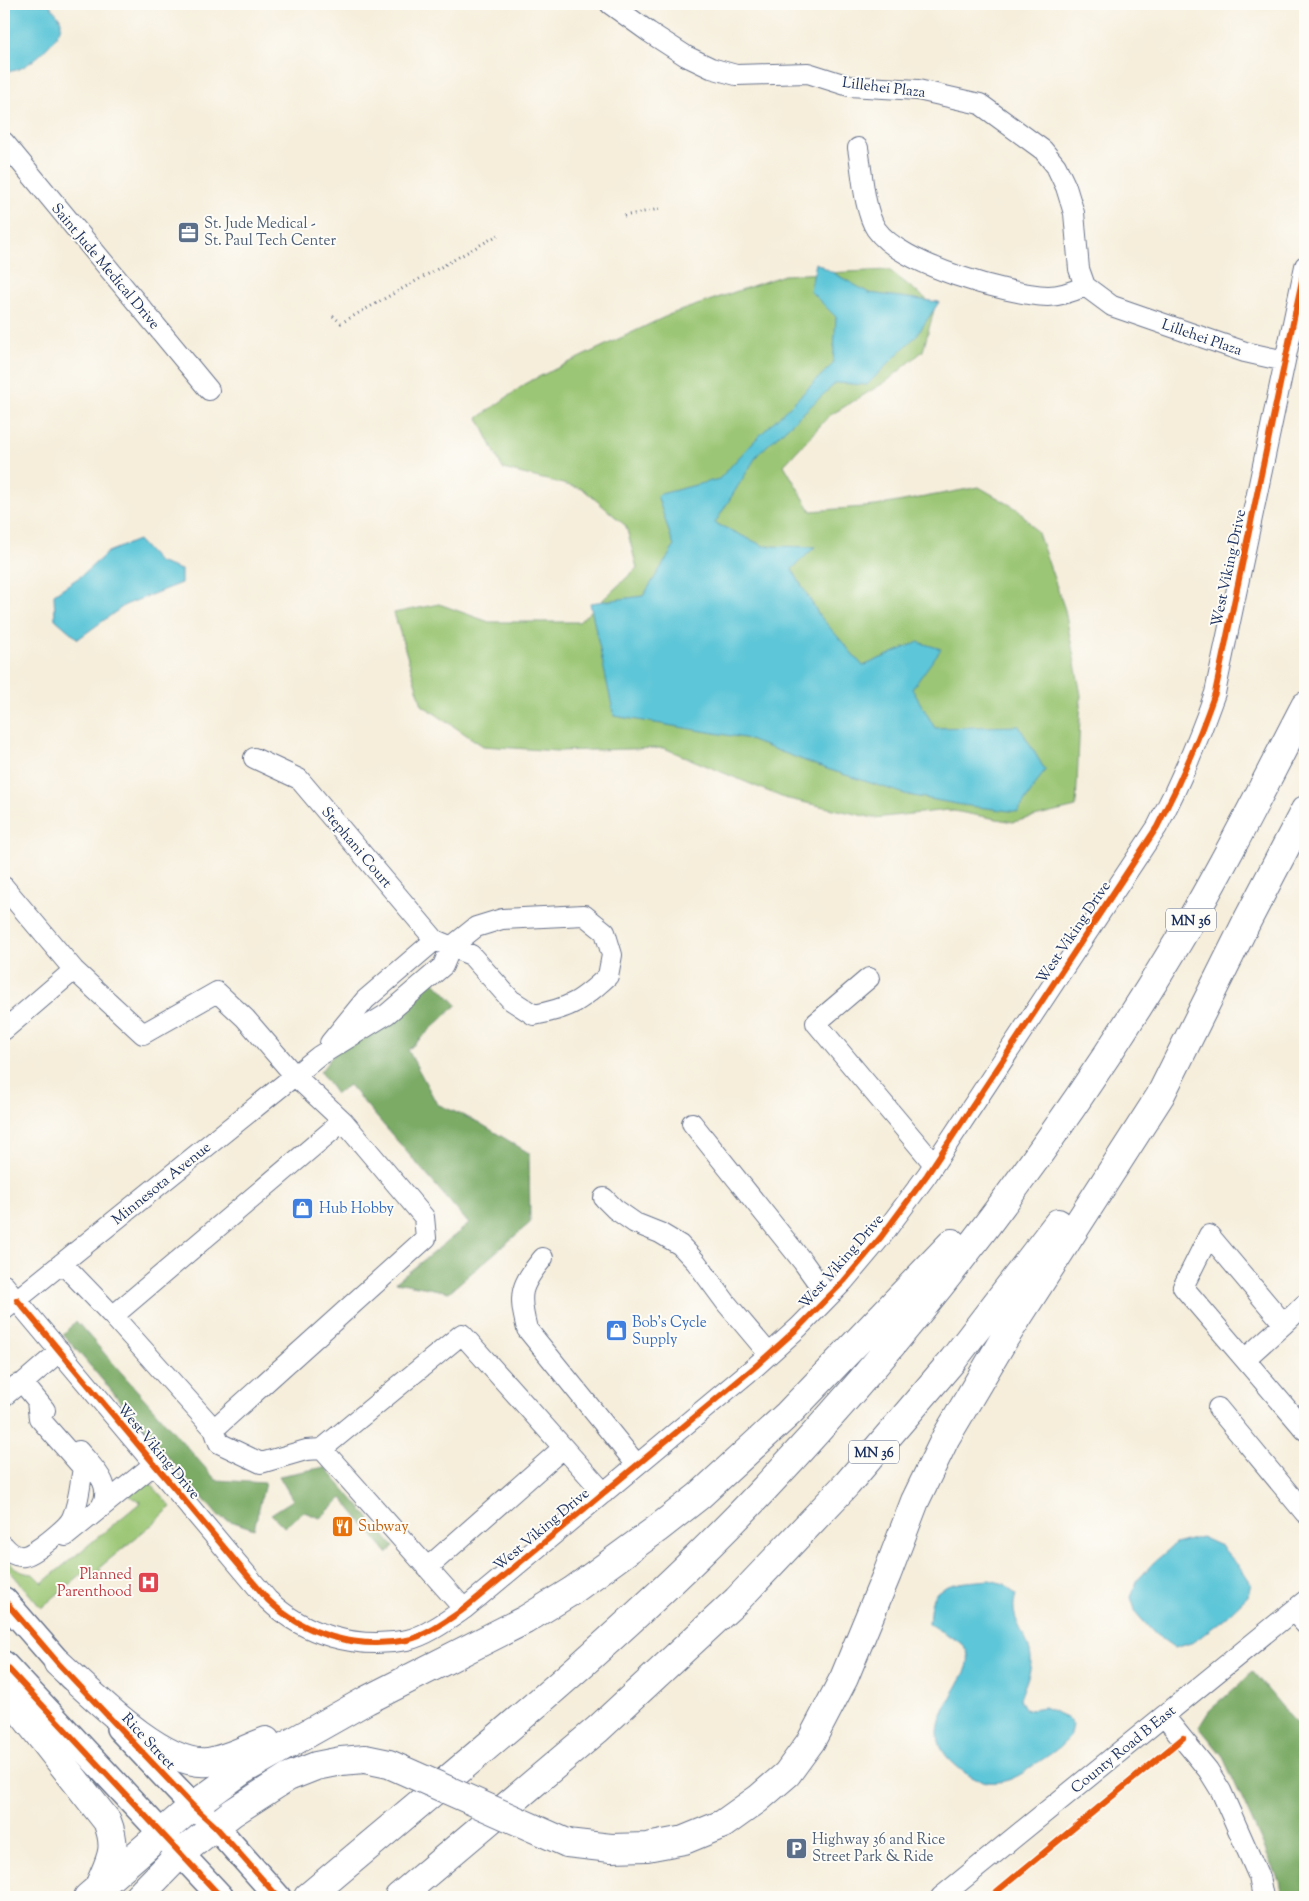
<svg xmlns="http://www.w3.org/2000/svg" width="1309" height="1901" viewBox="0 0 1309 1901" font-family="'Sorts Mill Goudy',serif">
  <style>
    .green { fill: #9bc674; stroke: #5b7a69 }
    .forest { fill: #7cab66; stroke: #4c6d62 }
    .water { fill: #5dc6d8; stroke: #3c7a9b }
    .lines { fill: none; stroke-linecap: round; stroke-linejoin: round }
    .minor-casing { stroke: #68728a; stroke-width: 22 }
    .major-casing { stroke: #68728a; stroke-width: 28 }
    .highway-casing { stroke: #68728a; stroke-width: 30 }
    .path { stroke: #68728a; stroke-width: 3; stroke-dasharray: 1 4; stroke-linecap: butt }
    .minor { stroke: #fff; stroke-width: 20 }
    .major { stroke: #fff; stroke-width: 25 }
    .highway { stroke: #fff; stroke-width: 28 }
    .highway-bridge-casing { stroke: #68728a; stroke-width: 30; stroke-linecap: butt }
    .highway-bridge { stroke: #fff; stroke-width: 28 }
    .cycleway-casing { stroke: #fdfcf7; stroke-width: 9 }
    .cycleway { stroke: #e8590c; stroke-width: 6 }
    .labels { text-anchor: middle; stroke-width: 4; stroke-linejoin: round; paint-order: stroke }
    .shield { fill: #fdfcf7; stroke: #5f6c8c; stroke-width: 1 }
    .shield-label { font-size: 14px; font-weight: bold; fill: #1b2f5e }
    .street-label { font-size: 15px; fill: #1b2f5e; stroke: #fdfcf7 }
    .service-label { font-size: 15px; fill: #4e5e75; stroke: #fdfcf7; text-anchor: start }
    .shop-label { font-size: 15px; fill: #366cbe; stroke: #fdfcf7; text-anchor: start }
    .food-label { font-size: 15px; fill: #c56008; stroke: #fdfcf7; text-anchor: start }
    .health-label { font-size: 15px; fill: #be3a42; stroke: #fdfcf7; text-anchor: end }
  </style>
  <rect width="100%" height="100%" fill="#fdfcf7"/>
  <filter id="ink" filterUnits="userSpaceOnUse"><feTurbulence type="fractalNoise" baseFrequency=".02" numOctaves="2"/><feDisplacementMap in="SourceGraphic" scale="10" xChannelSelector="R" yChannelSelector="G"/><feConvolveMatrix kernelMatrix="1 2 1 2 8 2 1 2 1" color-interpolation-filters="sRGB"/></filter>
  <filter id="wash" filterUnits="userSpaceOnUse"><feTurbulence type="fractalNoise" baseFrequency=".0096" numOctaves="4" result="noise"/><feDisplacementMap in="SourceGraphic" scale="20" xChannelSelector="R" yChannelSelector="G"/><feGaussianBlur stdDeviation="1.12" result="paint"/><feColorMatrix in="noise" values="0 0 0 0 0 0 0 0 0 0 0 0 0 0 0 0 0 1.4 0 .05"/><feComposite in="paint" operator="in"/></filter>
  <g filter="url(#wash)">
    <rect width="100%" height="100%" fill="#f6eedb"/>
    <!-- green -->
    <path class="green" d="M889 270 935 306 923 351 887 381 829 416 784 465 811 511 876 506 979 487 1019 510 1038 533 1065 610 1081 695 1076 807 1013 822 948 810 874 818 784 798 664 748 557 751 483 746 422 705 394 613 439 604 489 622H579L637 568 626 526 583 489 503 469 478 418 528 382 671 314 784 275Z
      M143 1482 151 1484 171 1507 151 1526H150L99 1568 105 1576 102 1578 103 1580H101L90 1567 41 1608 4 1564V1555C14 1567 17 1573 33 1574L42 1583 141 1502 129 1496Z"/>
    <!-- forest -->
    <path class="forest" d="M433 980 457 1005 408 1050 437 1104 478 1122 529 1153 530 1223 449 1292 396 1282 469 1224 349 1085 336 1094 320 1072 335 1053Z
      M76 1321 216 1480 265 1483 254 1529 219 1517 63 1334Z
      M325 1467 394 1547 387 1553 342 1498 320 1518 304 1512 284 1527 271 1514 293 1500 279 1476Z
      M1253 1672 1305 1734V1897H1282L1279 1880 1222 1755 1199 1727 1209 1711Z"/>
    <!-- water -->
    <path class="water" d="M15 4H50C52 11 62 16 61 24 61 39 26 71 11 71 11 72 4 69 4 69V12Z
      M816 263 869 293 939 302 917 335 867 385 836 383 758 454 715 523 764 546 815 547 792 569 819 615 863 666 918 642 941 649 912 689 935 728 1019 726 1045 770 1018 812 962 805 908 795 824 768 744 738 614 716 590 603 643 596 674 547 657 495 719 479 753 442 833 364 836 317 810 291Z
      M138 540 158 562 181 570V583L125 605 78 639 55 619 54 594 81 576 108 552Z
      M1201 1537 1221 1546 1243 1571 1251 1583 1248 1596 1226 1617 1194 1642 1175 1648 1155 1634 1136 1613 1131 1597 1136 1582 1153 1563 1175 1544Z
      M989 1580 1005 1584 1016 1595C1007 1620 1029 1634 1031 1658 1032 1672 1024 1686 1020 1699L1026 1710 1044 1707 1066 1717 1073 1725C1072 1730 1071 1736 1068 1739 1058 1750 1043 1759 1031 1767 1017 1778 1004 1784 986 1782 973 1780 962 1771 953 1763 923 1736 945 1709 960 1681 964 1674 970 1665 968 1656 966 1639 940 1634 929 1623 930 1615 930 1602 934 1596 944 1581 973 1582 989 1580Z"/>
  </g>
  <g filter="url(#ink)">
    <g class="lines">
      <defs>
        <path id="minor" d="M610 4 649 32 686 56 711 68 736 75 808 73 849 86 918 90 980 104 1043 150 1056 166 1066 187 1074 213 1079 269 1085 286 1112 306 1245 352 1285 361
          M4 142 209 390
          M858 148C862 170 864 211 876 229 901 265 1006 294 1048 296 1061 296 1074 291 1085 286
          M4 887 74 970 143 1034 217 992 245 1018 295 1076 343 1121 113 1316 62 1263
          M869 978 816 1023 934 1164
          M4 1030 74 970
          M330 1043 365 1000 435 940
          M692 1123 803 1262 828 1297
          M604 1198 615 1209 635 1223 660 1233 680 1245 696 1262 727 1304 769 1354
          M543 1258C520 1286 518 1294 527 1329L637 1465
          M4 1285 268 1600C304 1635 357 1650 407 1640 426 1636 448 1620 464 1609L756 1366 799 1327 844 1281 881 1237 927 1175 1157 827C1180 783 1199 739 1215 693L1305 266
          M1305 1304 1284 1324 1209 1235 1183 1287 1305 1430
          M4 1310 319 1056 387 1014 443 966 451 947 476 927 502 919 584 915 605 932 612 955 608 976C581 1001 571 1008 534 1015L511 1000 471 955 435 940 299 779 254 758
          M113 1316 214 1429 219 1443 261 1463 306 1450 322 1449 462 1334 604 1493
          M1245 1359 1284 1324
          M23 1383 45 1410
          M4 1396 17 1385 23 1383 60 1351
          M1218 1408 1305 1513
          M214 1429 426 1238 424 1217 343 1121
          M322 1449 464 1609
          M79 1451C92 1467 115 1485 101 1507
          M66 1536 153 1465
          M4 1546C9 1552 16 1557 24 1556 34 1555 68 1527 72 1518 79 1503 80 1484 83 1468L39 1418 37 1401
          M427 1568 563 1448
          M1293 1611 1305 1624
          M1164 1716 1208 1770 1221 1791 1259 1877 1263 1897
          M941 1897 1305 1601"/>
        <path id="major" d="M4 1600 71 1677
          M4 1664 221 1897
          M119 1728 193 1806 215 1826 278 1897"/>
        <path id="highway" d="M58 1663C90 1692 162 1767 208 1762 228 1759 248 1748 266 1741
          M4 1690 107 1821C118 1849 111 1858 100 1884
          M567 1843 611 1848 647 1847 684 1840 723 1824 758 1799 787 1774 811 1741 844 1678 887 1574 915 1501 946 1437 1004 1339 1160 1096 1248 919 1305 810
          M88 1897 193 1806 243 1770 367 1700 525 1620 572 1591 657 1529 699 1496 788 1414 952 1243
          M138 1897 180 1854 232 1813 288 1777 316 1766 341 1761 365 1759
          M308 1897C464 1765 625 1637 765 1488 921 1322 1061 1137 1178 942 1224 865 1264 785 1305 706
          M399 1897 598 1729 737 1600 847 1484 901 1421 953 1360 1058 1223"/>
      </defs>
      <!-- minor casing -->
      <use href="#minor" class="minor-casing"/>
      <!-- major casing -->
      <use href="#major" class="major-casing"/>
      <!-- highway casing -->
      <use href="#highway" class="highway-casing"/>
      <!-- path -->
      <path class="path" d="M624 216 659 209
        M333 316 341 323 498 235"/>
      <!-- minor -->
      <use href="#minor" class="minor"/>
      <!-- major -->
      <use href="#major" class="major"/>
      <!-- highway -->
      <use href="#highway" class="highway"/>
      <defs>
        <path id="highway-bridge" d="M365 1759 389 1764 567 1843"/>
      </defs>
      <!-- highway-bridge casing -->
      <use href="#highway-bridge" class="highway-bridge-casing"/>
      <!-- highway-bridge -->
      <use href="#highway-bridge" class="highway-bridge"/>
      <defs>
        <path id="cycleway" d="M17 1300 268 1600C304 1635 357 1650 407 1640 426 1636 448 1620 464 1609L756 1366 799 1327 844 1281 881 1237 927 1175 1157 827C1180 783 1199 739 1215 693L1305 266
          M4 1600 58 1663 193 1806 215 1826 278 1897
          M4 1664 221 1897
          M990 1897 1183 1738"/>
      </defs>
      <!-- cycleway casing -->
      <use href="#cycleway" class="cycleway-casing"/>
      <!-- cycleway -->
      <use href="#cycleway" class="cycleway"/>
    </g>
  </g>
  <!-- icons -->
  <defs>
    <symbol id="office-square" viewBox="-11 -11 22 22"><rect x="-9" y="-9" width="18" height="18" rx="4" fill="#5c6f8a" stroke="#fdfcf7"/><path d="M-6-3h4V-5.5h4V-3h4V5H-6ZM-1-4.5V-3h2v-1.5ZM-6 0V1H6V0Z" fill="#fff"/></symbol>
    <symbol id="shop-square" viewBox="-11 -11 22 22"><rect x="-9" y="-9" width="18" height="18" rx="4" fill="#3f7fe0" stroke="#fdfcf7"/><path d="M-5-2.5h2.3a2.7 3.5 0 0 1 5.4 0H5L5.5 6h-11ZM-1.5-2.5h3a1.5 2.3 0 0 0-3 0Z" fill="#fff"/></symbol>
    <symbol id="restaurant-square" viewBox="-11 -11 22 22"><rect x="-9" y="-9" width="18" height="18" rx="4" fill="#e8710a" stroke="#fdfcf7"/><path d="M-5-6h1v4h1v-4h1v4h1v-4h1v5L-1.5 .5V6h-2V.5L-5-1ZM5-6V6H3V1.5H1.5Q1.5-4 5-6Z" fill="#fff"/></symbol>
    <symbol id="hospital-square" viewBox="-11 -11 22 22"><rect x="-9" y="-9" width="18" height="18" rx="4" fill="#e0444e" stroke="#fdfcf7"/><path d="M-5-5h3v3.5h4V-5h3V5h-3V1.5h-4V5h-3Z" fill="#fff"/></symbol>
    <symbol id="parking-square" viewBox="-11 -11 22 22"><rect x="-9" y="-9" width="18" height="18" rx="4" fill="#5c6f8a" stroke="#fdfcf7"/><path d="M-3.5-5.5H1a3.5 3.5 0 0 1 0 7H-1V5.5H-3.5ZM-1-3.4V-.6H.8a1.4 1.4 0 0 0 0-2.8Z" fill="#fff"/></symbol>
  </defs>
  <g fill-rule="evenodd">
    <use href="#office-square" x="176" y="220" width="25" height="25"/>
    <use href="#shop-square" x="290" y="1196" width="25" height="25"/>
    <use href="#shop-square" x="604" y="1318" width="25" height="25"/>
    <use href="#restaurant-square" x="330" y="1514" width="25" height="25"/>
    <use href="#hospital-square" x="136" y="1570" width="25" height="25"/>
    <use href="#parking-square" x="784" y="1836" width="25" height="25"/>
  </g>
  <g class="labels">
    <!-- shield labels -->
    <g class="shield">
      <rect x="1166" y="908.5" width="50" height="23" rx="4"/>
      <rect x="849" y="1440.5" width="50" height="23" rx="4"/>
    </g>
    <g class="shield-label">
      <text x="1191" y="925">MN 36</text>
      <text x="874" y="1457">MN 36</text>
    </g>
    <!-- street labels -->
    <g class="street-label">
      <text transform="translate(884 87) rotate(7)" y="5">Lillehei Plaza</text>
      <text transform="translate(106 266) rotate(50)" y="5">Saint Jude Medical Drive</text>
      <text transform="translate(1202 337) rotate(19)" y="5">Lillehei Plaza</text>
      <text transform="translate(1228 568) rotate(-78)" y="5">West Viking Drive</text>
      <text transform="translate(357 847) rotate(50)" y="5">Stephani Court</text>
      <text transform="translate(1073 932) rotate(-56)" y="5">West Viking Drive</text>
      <text transform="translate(161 1183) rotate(-39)" y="5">Minnesota Avenue</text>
      <text transform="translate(841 1261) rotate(-49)" y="5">West Viking Drive</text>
      <text transform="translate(159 1451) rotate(50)" y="5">West Viking Drive</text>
      <text transform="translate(541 1529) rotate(-40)" y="5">West Viking Drive</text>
      <text transform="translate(149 1741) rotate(47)" y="5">Rice Street</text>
      <text transform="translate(1123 1749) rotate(-39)" y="5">County Road B East</text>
    </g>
    <!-- service labels -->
    <g class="service-label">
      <text x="204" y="228">St. Jude Medical -<tspan x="204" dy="17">St. Paul Tech Center</tspan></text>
      <text x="812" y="1844">Highway 36 and Rice<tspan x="812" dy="17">Street Park &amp; Ride</tspan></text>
    </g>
    <!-- shop labels -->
    <g class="shop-label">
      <text x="319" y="1213">Hub Hobby</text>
      <text x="632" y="1327">Bob's Cycle<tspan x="632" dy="17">Supply</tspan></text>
    </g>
    <!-- food labels -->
    <g class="food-label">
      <text x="358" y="1531">Subway</text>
    </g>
    <!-- health labels -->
    <g class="health-label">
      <text x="132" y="1579">Planned<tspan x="132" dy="17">Parenthood</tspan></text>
    </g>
  </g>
  <!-- margin -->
  <rect width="1309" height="1901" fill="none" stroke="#fdfcf7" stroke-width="20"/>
</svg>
